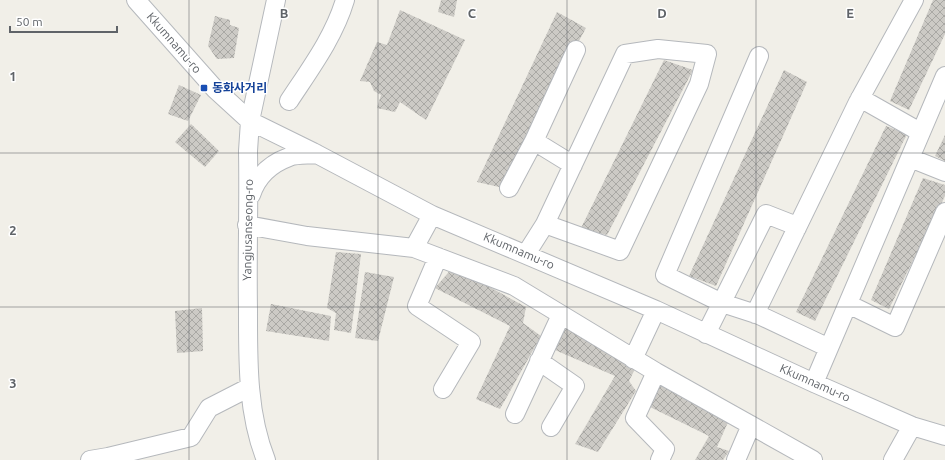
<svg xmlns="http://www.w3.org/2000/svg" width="945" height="460" viewBox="0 0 945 460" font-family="Ubuntu,'Noto Sans KR',sans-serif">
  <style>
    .building { fill: url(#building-cross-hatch) }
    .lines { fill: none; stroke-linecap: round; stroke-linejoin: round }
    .minor-casing { stroke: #b5b8bc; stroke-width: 20 }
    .minor { stroke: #fff; stroke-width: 18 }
    .grid { fill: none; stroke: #5f6368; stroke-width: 1; stroke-opacity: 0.55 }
    .transit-dot { fill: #1a4fb4; stroke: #fff; stroke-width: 1.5 }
    .labels { text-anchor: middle; stroke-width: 3; stroke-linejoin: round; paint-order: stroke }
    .street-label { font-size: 12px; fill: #5f6368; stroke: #fff }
    .transit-label { font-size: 12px; font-weight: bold; fill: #164399; stroke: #fff; text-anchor: start }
    .grid-label { font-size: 13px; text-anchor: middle; font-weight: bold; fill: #5f6368; stroke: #fff; stroke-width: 3; stroke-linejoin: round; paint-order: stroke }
  </style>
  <defs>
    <pattern id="building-cross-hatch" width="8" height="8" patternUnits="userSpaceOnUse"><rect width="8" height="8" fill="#cccac5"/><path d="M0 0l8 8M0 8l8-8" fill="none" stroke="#a9a8a4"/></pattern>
  </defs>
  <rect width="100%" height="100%" fill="#f1efe8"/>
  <!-- building -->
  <path class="building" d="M441 0H457L454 17 438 12Z
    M933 0H945V34L909 110 890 101Z
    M400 10 465 40 426 120 400 102 395 112 377 108 381 95 374 91 370 82 360 81 377 42 387 45Z
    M557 12 586 28 499 187 477 182Z
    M215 16 230 20V25L239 28 234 58 217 59 208 46Z
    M664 60 693 70 607 235 581 228Z
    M784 70 807 82 716 286 689 276Z
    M179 85 201 95 188 121 168 114Z
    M191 124 219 151 205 167 175 142Z
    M886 126 907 134 815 321 796 312Z
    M945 135V161L935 156Z
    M923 178 945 185V196L889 309 871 300Z
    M336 252 361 254 351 333 334 330 336 313 327 308Z
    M453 267 526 307 523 323 541 336 500 409 476 399 510 326 435 288Z
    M365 272 394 277 378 341 355 338Z
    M271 304 331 316 329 341 266 331Z
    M202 308 203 351 177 353 175 311Z
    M567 325 636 367 629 381 636 391 598 452 575 444 615 376 555 350Z
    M659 381 729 420 717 447 729 451 723 460H695L709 436 650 407Z"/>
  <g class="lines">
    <defs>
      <path id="minor" d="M136 0 215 89 250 121 313 152 432 215 656 310 814 383 912 426 945 436
        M759 56 665 275 722 303 759 315 829 348
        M860 98 913 128 920 134
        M289 101C310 69 334 37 345 0
        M534 141 576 50
        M910 158 945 172
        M509 188 534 141 573 165
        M251 195C257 176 270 164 289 157 296 154 308 155 317 154
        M247 225 307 236 414 248 514 286 656 372 813 460
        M414 248 432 215
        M526 254 545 224 625 54 658 49 707 54 699 84 620 251 545 224
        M438 257 417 306 471 342 443 389
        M848 304 895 327 945 212
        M755 314 858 102 914 0
        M706 334 766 214 789 223 797 228
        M633 359 656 310
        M539 361 575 386 551 427
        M656 372 635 418 665 449 660 460
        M814 383 945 76
        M515 414 561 315
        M90 460 108 457 191 437 209 408 250 387
        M266 460C247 413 248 359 248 310 247 257 249 204 248 151L250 121 276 0
        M736 460 751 425
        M893 460 912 426"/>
    </defs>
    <!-- minor casing -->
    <use href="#minor" class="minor-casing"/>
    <!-- minor -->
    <use href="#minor" class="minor"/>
  </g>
  <!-- grid -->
  <path class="grid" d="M189 0V460M378 0V460M567 0V460M756 0V460M0 153H945M0 307H945"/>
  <!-- markers -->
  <rect class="transit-dot" x="200" y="84" width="8" height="8" rx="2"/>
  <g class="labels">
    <!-- street labels -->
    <g class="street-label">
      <text transform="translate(174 43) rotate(49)" y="4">Kkumnamu-ro</text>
      <text transform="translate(248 230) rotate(-89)" y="4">Yangjusanseong-ro</text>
      <text transform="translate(519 251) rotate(23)" y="4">Kkumnamu-ro</text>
      <text transform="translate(815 383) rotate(24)" y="4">Kkumnamu-ro</text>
    </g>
    <!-- transit labels -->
    <g class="transit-label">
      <text x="212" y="92">동화사거리</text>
    </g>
  </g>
  <g class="grid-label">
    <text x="284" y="18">B</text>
    <text x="472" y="18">C</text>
    <text x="662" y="18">D</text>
    <text x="850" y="18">E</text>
    <text x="13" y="81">1</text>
    <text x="13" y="235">2</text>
    <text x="13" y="388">3</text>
  </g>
  <!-- scale -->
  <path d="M10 26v6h107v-6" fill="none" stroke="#5f6368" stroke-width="2"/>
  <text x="16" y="26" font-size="12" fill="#5f6368" stroke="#ffffff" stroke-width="3" paint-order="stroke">50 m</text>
</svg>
